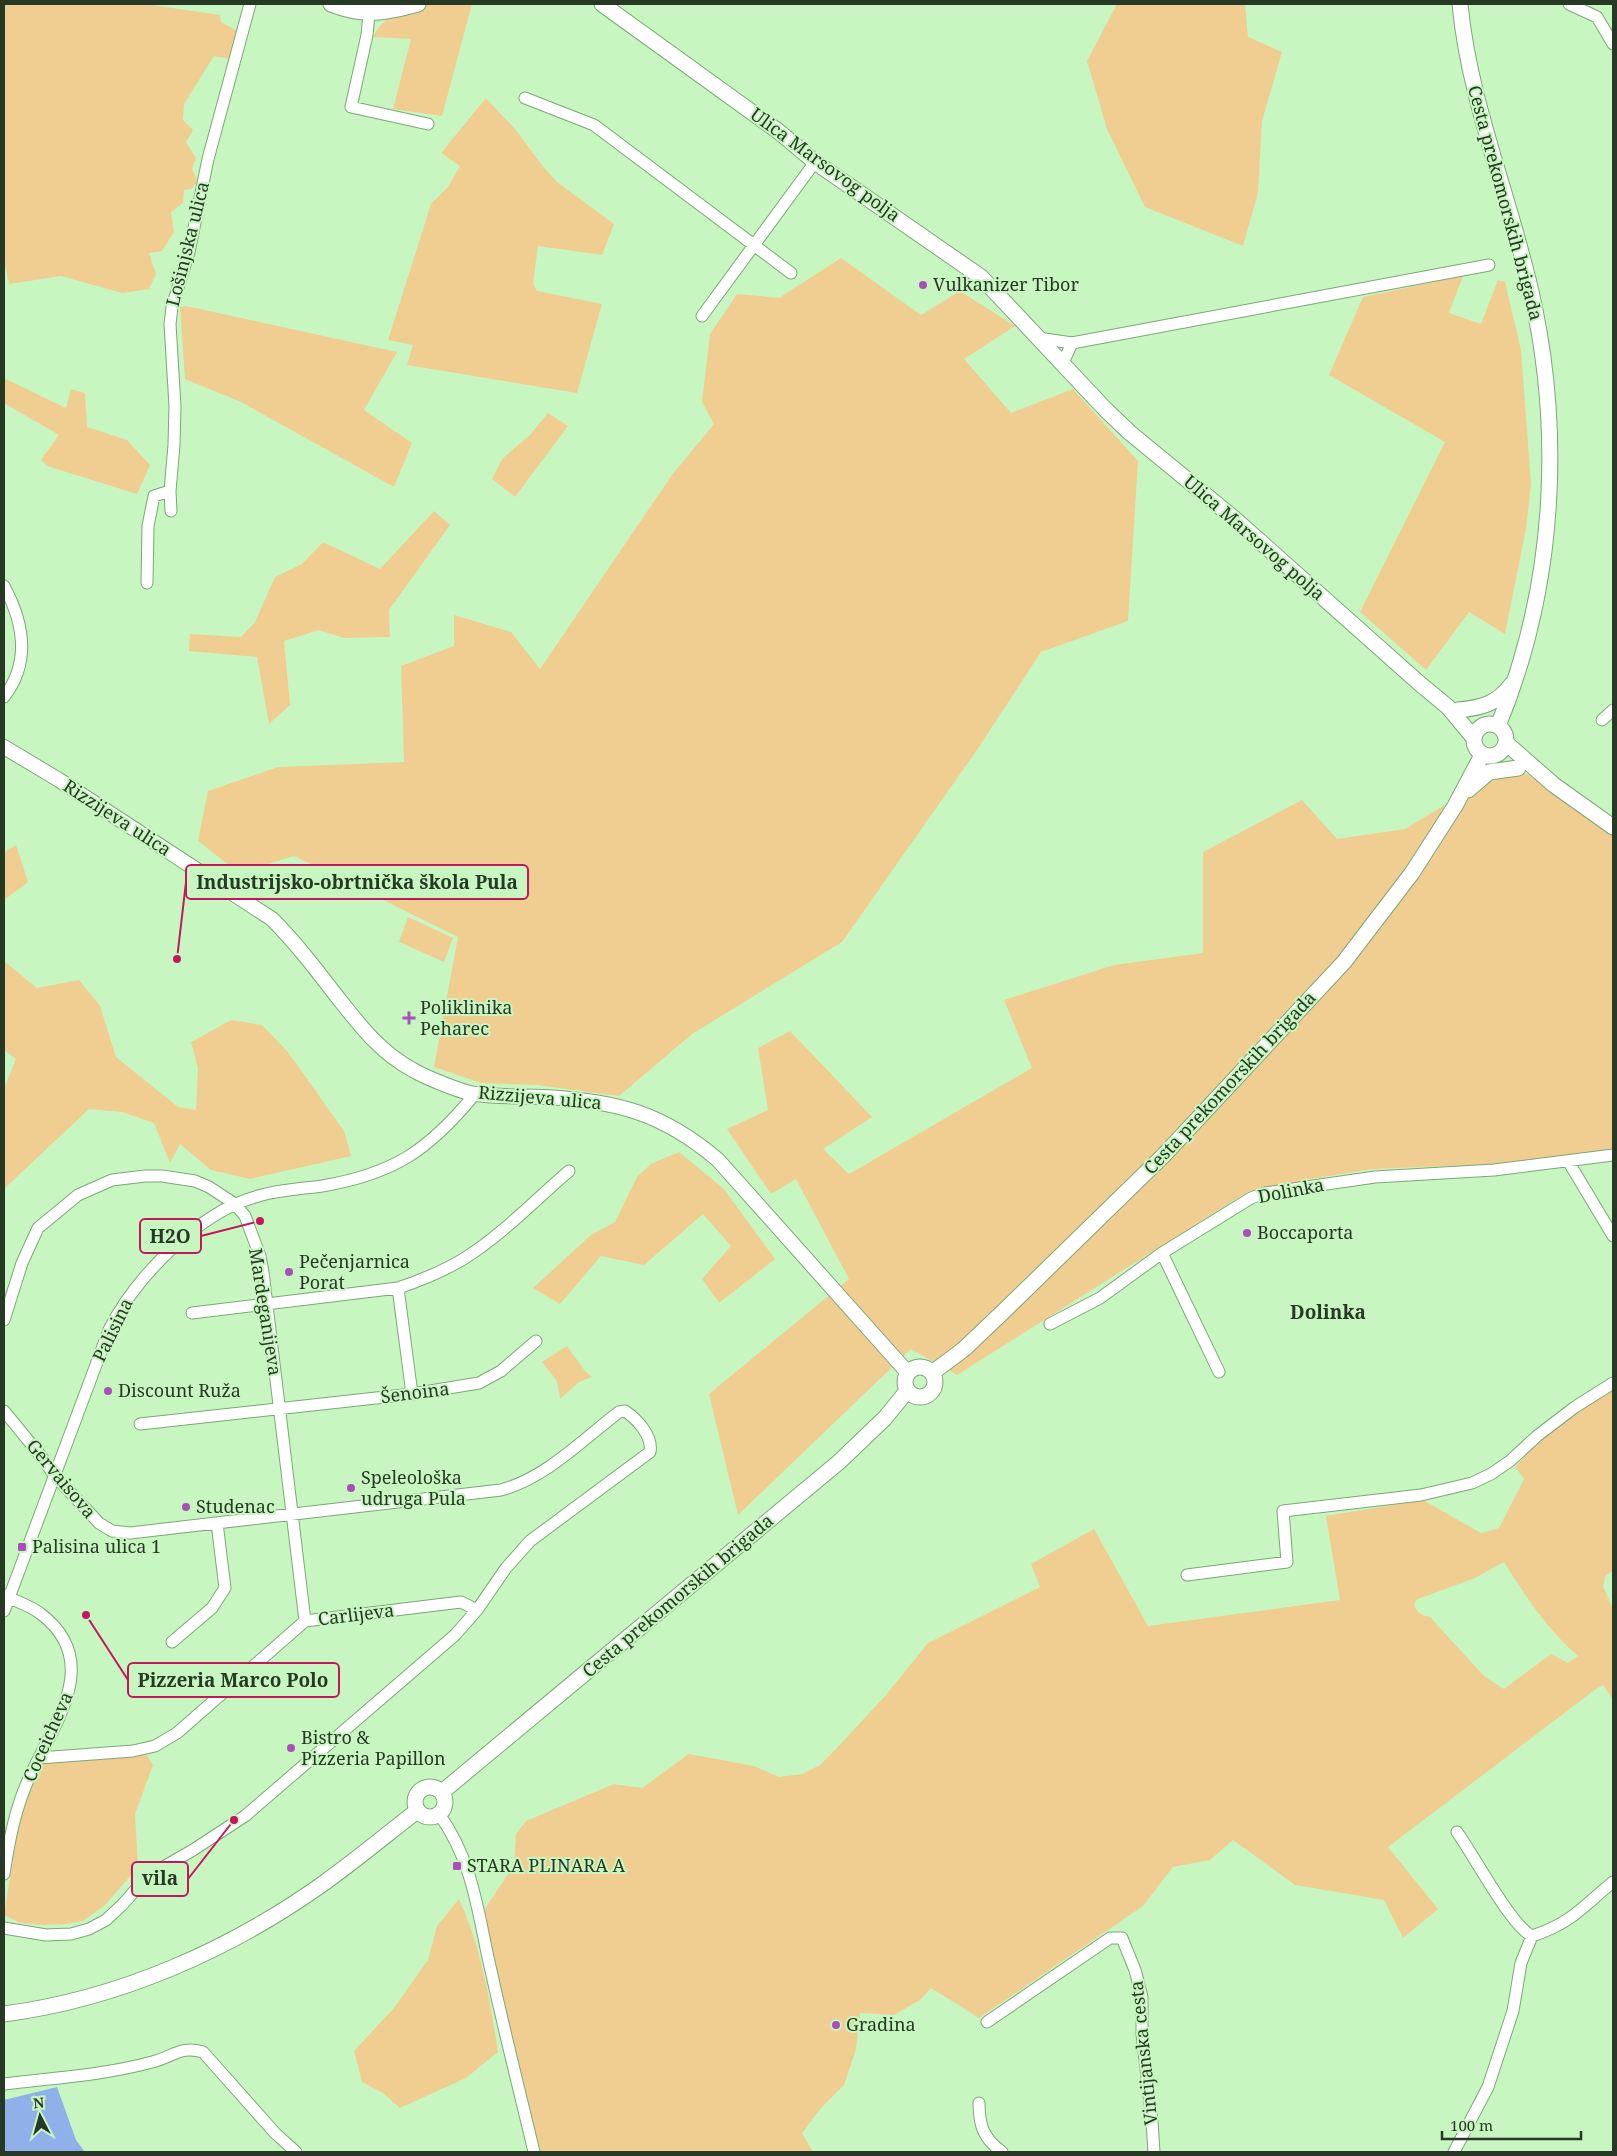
<svg xmlns="http://www.w3.org/2000/svg" width="1617" height="2156" viewBox="0 0 1617 2156" font-family="'Noto Serif',serif">
  <style>
    .green { fill: #f0ce92; fill-rule: evenodd }
    .water { fill: #90b0ea }
    .lines { fill: none; stroke-linecap: round; stroke-linejoin: round }
    .minor-casing { stroke: #7ca776; stroke-width: 13 }
    .tertiary-casing { stroke: #7ca776; stroke-width: 16 }
    .secondary-casing { stroke: #7ca776; stroke-width: 17 }
    .minor { stroke: #fff; stroke-width: 11 }
    .tertiary { stroke: #fff; stroke-width: 14 }
    .secondary { stroke: #fff; stroke-width: 15 }
    .poi-dot { fill: #aa4fba; stroke: #c8f6c1; stroke-width: 2 }
    .labels { text-anchor: middle; stroke-width: 4; stroke-linejoin: round; paint-order: stroke }
    .street-label { font-size: 18px; fill: #273924; stroke: #c8f6c1 }
    .poi-label { font-size: 18px; fill: #273924; stroke: #c8f6c1; text-anchor: start }
    .neighbourhood-label { font-size: 19px; font-weight: bold; fill: #273924; stroke: #c8f6c1 }
    .leader { fill: none; stroke: #c2185b; stroke-width: 2 }
    .callout-dot { fill: #c2185b; stroke: #c8f6c1; stroke-width: 2 }
    .callout { fill: #c8f6c1; stroke: #c2185b; stroke-width: 2 }
    .callout-label { font-size: 19px; text-anchor: middle; font-weight: bold; fill: #273924 }
  </style>
  <rect width="100%" height="100%" fill="#c8f6c1"/>
  <!-- green -->
  <path class="green" d="M4 4H146L220 15 221 22 239 32 231 59 214 56 184 104 183 120 193 130 186 142 196 158 192 169 198 181 191 189 184 190 183 203 171 212 174 232 162 251 149 253 156 274 149 289 122 293 61 276 9 284 4 261Z
    M419 4H472L442 116 393 109 411 39 373 37C383 18 399 9 419 4Z
    M1117 4H1245L1248 37 1282 52 1262 121 1258 193 1243 246 1145 207 1107 129 1087 61Z
    M486 98 515 129 541 164 557 182 614 224 602 255 538 246 533 283 537 291 602 304 577 393 407 365 413 345 388 340 431 204 448 187 460 166 441 153Z
    M841 258 921 315 960 291 1015 326 964 359 1011 413 1073 389 1138 461 1128 621 1041 652 977 750 842 942 692 1034 619 1096 537 1085 481 1083 434 1067 458 937 294 856 239 873 198 841 208 791 278 767 404 762 401 666 454 646V615L511 632 540 669 672 475 714 424 702 402 710 334 737 294 779 298Z
    M1463 276 1449 313 1481 324 1498 280 1505 282 1521 350 1531 484 1526 529 1505 634 1469 612 1426 670 1360 612 1445 442 1329 375 1363 297Z
    M186 306 397 352 364 410 412 443 394 487 241 402 185 379 180 307Z
    M4 378 66 408 71 389 85 393 87 427 127 440 150 465 137 494 47 466 41 460 59 435 4 403Z
    M548 413 568 426 515 497 492 479 502 459 530 435Z
    M434 511 450 525 389 610 390 637 344 638 319 630 284 641 290 705 269 724 257 657 189 651 190 634 241 637 255 622 275 577 302 564 323 542 380 569Z
    M1527 774 1613 834V1150L1518 1163 1373 1169 1311 1179 1247 1192 957 1375 911 1349 738 1515 709 1394 849 1279 796 1179 771 1194 727 1129 768 1110 758 1048 790 1031 872 1117 823 1149 849 1174 1032 1068 1004 1000 1114 965 1203 953V852L1302 800 1337 839 1405 829 1486 780Z
    M16 845 28 882 4 900V852Z
    M408 917 453 938 444 962 399 942Z
    M4 961 37 988 79 980 100 1006 116 1057 178 1107 196 1110 198 1068 191 1042 231 1020 262 1025 288 1052 344 1131 351 1156 250 1179 211 1170 180 1144 170 1163 154 1123 122 1112 89 1109 4 1189V1088L16 1059 4 1050Z
    M679 1152 724 1189 775 1259 719 1303 702 1279 731 1246 703 1214 644 1265 601 1256 560 1304 533 1288 591 1235 615 1222 637 1177 651 1164Z
    M567 1346 585 1371 592 1377 579 1382 560 1399 557 1381 542 1362Z
    M1613 1387V1571L1606 1575 1603 1586 1613 1609V1700L1603 1685 1596 1689 1388 1847 1438 1909 1403 1938 1384 1900 1295 1885 1233 1840 1210 1860 1173 1867 1143 1906 979 2018 931 1988 920 2000 894 2015 860 2013 856 2049 844 2085 821 2108 802 2133 813 2152H541L519 2073 482 1913 514 1865 516 1834 526 1821 614 1784 642 1788 689 1754 754 1766 779 1777 802 1774 820 1765 835 1750 885 1696 928 1643 1040 1587 1031 1564 1094 1529 1148 1626 1340 1600 1326 1516 1423 1500 1481 1533 1499 1528 1524 1479 1515 1467 1549 1430ZM1504 1562C1526 1597 1547 1629 1578 1656L1568 1663 1551 1654 1504 1689 1484 1676 1430 1617C1421 1615 1416 1613 1414 1603L1418 1599 1475 1578Z
    M146 1754 153 1765 135 1814 138 1867 106 1904 83 1921 67 1924 43 1925 20 1923 4 1915 19 1822 41 1763 134 1757Z
    M459 1899C481 1947 490 1999 498 2052L466 2078 400 2108 383 2093 362 2082 354 2051 394 2008 428 1960 437 1926Z"/>
  <!-- water -->
  <path class="water" d="M57 2087 76 2140 85 2152H4V2100Z"/>
  <g class="lines">
    <defs>
      <path id="minor" d="M1569 4 1597 17 1613 44
        M369 14 367 35 351 107 428 124
        M525 98 594 125 791 273
        M702 316 815 162
        M1038 338 1072 343
        M1062 365 1072 343 1489 265
        M171 511 170 491 174 445 175 406 170 324 172 307 189 252 208 159 250 4
        M147 583 148 526 154 496 170 491
        M4 586C24 623 31 662 4 697
        M1602 720 1613 710
        M1568 1161 1613 1236
        M1162 1253 1219 1372
        M398 1288 412 1394
        M192 1313 398 1288C422 1280 444 1271 465 1258 503 1234 535 1200 569 1171
        M4 1320 22 1263 38 1228 78 1195 112 1180 145 1176H162L195 1181 209 1187 235 1204 245 1216 260 1256 263 1272 305 1621
        M1050 1324 1100 1298 1162 1253 1251 1198 1265 1193 1375 1177 1494 1170 1613 1155
        M4 1411 41 1456 54 1475 99 1523 112 1531 130 1533 501 1490C546 1478 582 1440 619 1412L625 1411C637 1419 653 1436 650 1452L530 1541 506 1568 477 1610 455 1635 245 1816 193 1850 148 1876 122 1905 106 1920 89 1929 71 1934 46 1935 4 1928
        M140 1424 412 1394 479 1383 501 1371 536 1341
        M1187 1575 1287 1562 1283 1511 1421 1495 1472 1483 1491 1474 1510 1461 1537 1436 1575 1407 1613 1383
        M4 1595C16 1602 30 1605 41 1614 104 1662 53 1725 29 1778 15 1809 9 1841 4 1874
        M4 1611 109 1330C135 1278 198 1213 255 1197 276 1190 300 1189 322 1186 394 1174 429 1150 475 1094
        M172 1642 212 1608 225 1588 217 1523
        M39 1758 133 1751 155 1746 177 1733 305 1621 461 1602 477 1610
        M439 1814C475 1864 478 1917 492 1975 505 2034 520 2093 534 2152
        M1457 1832C1473 1854 1511 1926 1532 1936 1572 1923 1582 1907 1613 1882
        M987 2022 1110 1938H1122L1135 1970 1142 1997V2034L1152 2121 1154 2152
        M4 2084C53 2078 105 2075 152 2062 173 2057 181 2045 203 2052L275 2133 296 2152
        M979 2103C979 2126 984 2139 1002 2152
        M1454 2152 1488 2087 1513 2011 1521 1963 1532 1936"/>
      <path id="tertiary" d="M4 747 59 780 272 919C295 942 315 968 335 994 358 1023 379 1052 413 1070 425 1077 463 1093 476 1094 499 1097 522 1096 545 1097 617 1101 663 1113 718 1160L908 1373"/>
      <path id="secondary" d="M331 4C364 17 385 13 418 4
        M602 4 778 131 815 162 981 277 1105 409 1129 432 1236 520 1419 683 1448 707 1473 737
        M1460 4C1468 90 1500 172 1522 256 1565 410 1559 578 1498 726
        M1458 710C1481 708 1497 704 1511 685
        M1474 740a16 16 0 1 1 32 0a16 16 0 1 1-32 0Z
        M1506 743 1554 785 1613 827
        M1468 790 1489 772 1518 768
        M905 1382a15 15 0 1 1 30 0a15 15 0 1 1-30 0Z
        M932 1373 964 1349 1005 1310 1164 1155 1344 962 1412 873 1455 806 1482 755
        M415 1802a15 15 0 1 1 30 0a15 15 0 1 1-30 0Z
        M442 1792 839 1462 885 1418 907 1391
        M4 2014C119 1999 230 1950 324 1883 356 1860 386 1835 417 1811"/>
    </defs>
    <!-- minor casing -->
    <use href="#minor" class="minor-casing"/>
    <!-- tertiary casing -->
    <use href="#tertiary" class="tertiary-casing"/>
    <!-- secondary casing -->
    <use href="#secondary" class="secondary-casing"/>
    <!-- minor -->
    <use href="#minor" class="minor"/>
    <!-- tertiary -->
    <use href="#tertiary" class="tertiary"/>
    <!-- secondary -->
    <use href="#secondary" class="secondary"/>
  </g>
  <!-- markers -->
  <g class="poi-dot">
    <circle cx="923" cy="285" r="5"/>
    <path d="M406.5 1010.5h5v5h5v5h-5v5h-5v-5h-5v-5h5z"/>
    <circle cx="1247" cy="1233" r="5"/>
    <circle cx="289" cy="1272" r="5"/>
    <circle cx="108" cy="1391" r="5"/>
    <circle cx="351" cy="1488" r="5"/>
    <circle cx="186" cy="1507" r="5"/>
    <rect x="17" y="1542" width="10" height="10" rx="2.5"/>
    <circle cx="291" cy="1748" r="5"/>
    <rect x="452" y="1861" width="10" height="10" rx="2.5"/>
    <circle cx="836" cy="2025" r="5"/>
  </g>
  <g class="labels">
    <!-- street labels -->
    <g class="street-label">
      <text transform="translate(825 165) rotate(36)" y="6">Ulica Marsovog polja</text>
      <text transform="translate(1505 203) rotate(75)" y="6">Cesta prekomorskih brigada</text>
      <text transform="translate(188 244) rotate(-76)" y="6">Lošinjska ulica</text>
      <text transform="translate(1254 538) rotate(41)" y="6">Ulica Marsovog polja</text>
      <text transform="translate(117 818) rotate(33)" y="6">Rizzijeva ulica</text>
      <text transform="translate(1230 1083) rotate(-47)" y="6">Cesta prekomorskih brigada</text>
      <text transform="translate(540 1098) rotate(5)" y="6">Rizzijeva ulica</text>
      <text transform="translate(1291 1191) rotate(-11)" y="6">Dolinka</text>
      <text transform="translate(265 1312) rotate(81)" y="6">Mardeganijeva</text>
      <text transform="translate(113 1330) rotate(-64)" y="6">Palisina</text>
      <text transform="translate(415 1393) rotate(-7)" y="6">Šenoina</text>
      <text transform="translate(61 1479) rotate(50)" y="6">Gervaisova</text>
      <text transform="translate(678 1596) rotate(-40)" y="6">Cesta prekomorskih brigada</text>
      <text transform="translate(356 1615) rotate(-7)" y="6">Carlijeva</text>
      <text transform="translate(48 1737) rotate(-66)" y="6">Coceicheva</text>
      <text transform="translate(1144 2053) rotate(-96)" y="6">Vintijanska cesta</text>
    </g>
    <!-- poi labels -->
    <g class="poi-label">
      <text x="933" y="291">Vulkanizer Tibor</text>
      <text x="420" y="1014">Poliklinika<tspan x="420" dy="21">Peharec</tspan></text>
      <text x="1257" y="1239">Boccaporta</text>
      <text x="299" y="1268">Pečenjarnica<tspan x="299" dy="21">Porat</tspan></text>
      <text x="118" y="1397">Discount Ruža</text>
      <text x="361" y="1484">Speleološka<tspan x="361" dy="21">udruga Pula</tspan></text>
      <text x="196" y="1513">Studenac</text>
      <text x="32" y="1553">Palisina ulica 1</text>
      <text x="301" y="1744">Bistro &amp;<tspan x="301" dy="21">Pizzeria Papillon</tspan></text>
      <text x="467" y="1872">STARA PLINARA A</text>
      <text x="846" y="2031">Gradina</text>
    </g>
    <!-- neighbourhood labels -->
    <g class="neighbourhood-label">
      <text x="1328" y="1319">Dolinka</text>
    </g>
  </g>
  <!-- callouts -->
  <path class="leader" d="M177 959L186 882M260 1221L201 1236M86 1615L128 1680M234 1820L188 1879"/>
  <g class="callout-dot">
    <circle cx="177" cy="959" r="5"/>
    <circle cx="260" cy="1221" r="5"/>
    <circle cx="86" cy="1615" r="5"/>
    <circle cx="234" cy="1820" r="5"/>
  </g>
  <g class="callout">
    <rect x="186" y="865" width="342" height="34" rx="5"/>
    <rect x="140" y="1219" width="61" height="34" rx="5"/>
    <rect x="128" y="1663" width="211" height="34" rx="5"/>
    <rect x="132" y="1862" width="56" height="34" rx="5"/>
  </g>
  <g class="callout-label">
    <text x="357" y="889">Industrijsko-obrtnička škola Pula</text>
    <text x="170" y="1243">H2O</text>
    <text x="233" y="1687">Pizzeria Marco Polo</text>
    <text x="160" y="1885">vila</text>
  </g>
  <!-- border -->
  <rect width="1617" height="2156" fill="none" stroke="#273924" stroke-width="10"/>
  <!-- north arrow -->
  <g transform="translate(40 2116) rotate(354)" stroke="#c8f6c1" stroke-width="4" paint-order="stroke">
  <path d="M0-4L9 19L0 12L-9 19Z" fill="#273924"/>
  <text y="-8" font-size="14" font-weight="bold" text-anchor="middle" fill="#273924">N</text>
  </g>
  <!-- scale -->
  <path d="M1442 2131v8h139v-8" fill="none" stroke="#273924" stroke-width="2.5"/>
  <text x="1450" y="2131" font-size="15" fill="#273924" stroke="#c8f6c1" stroke-width="4" paint-order="stroke">100 m</text>
</svg>
